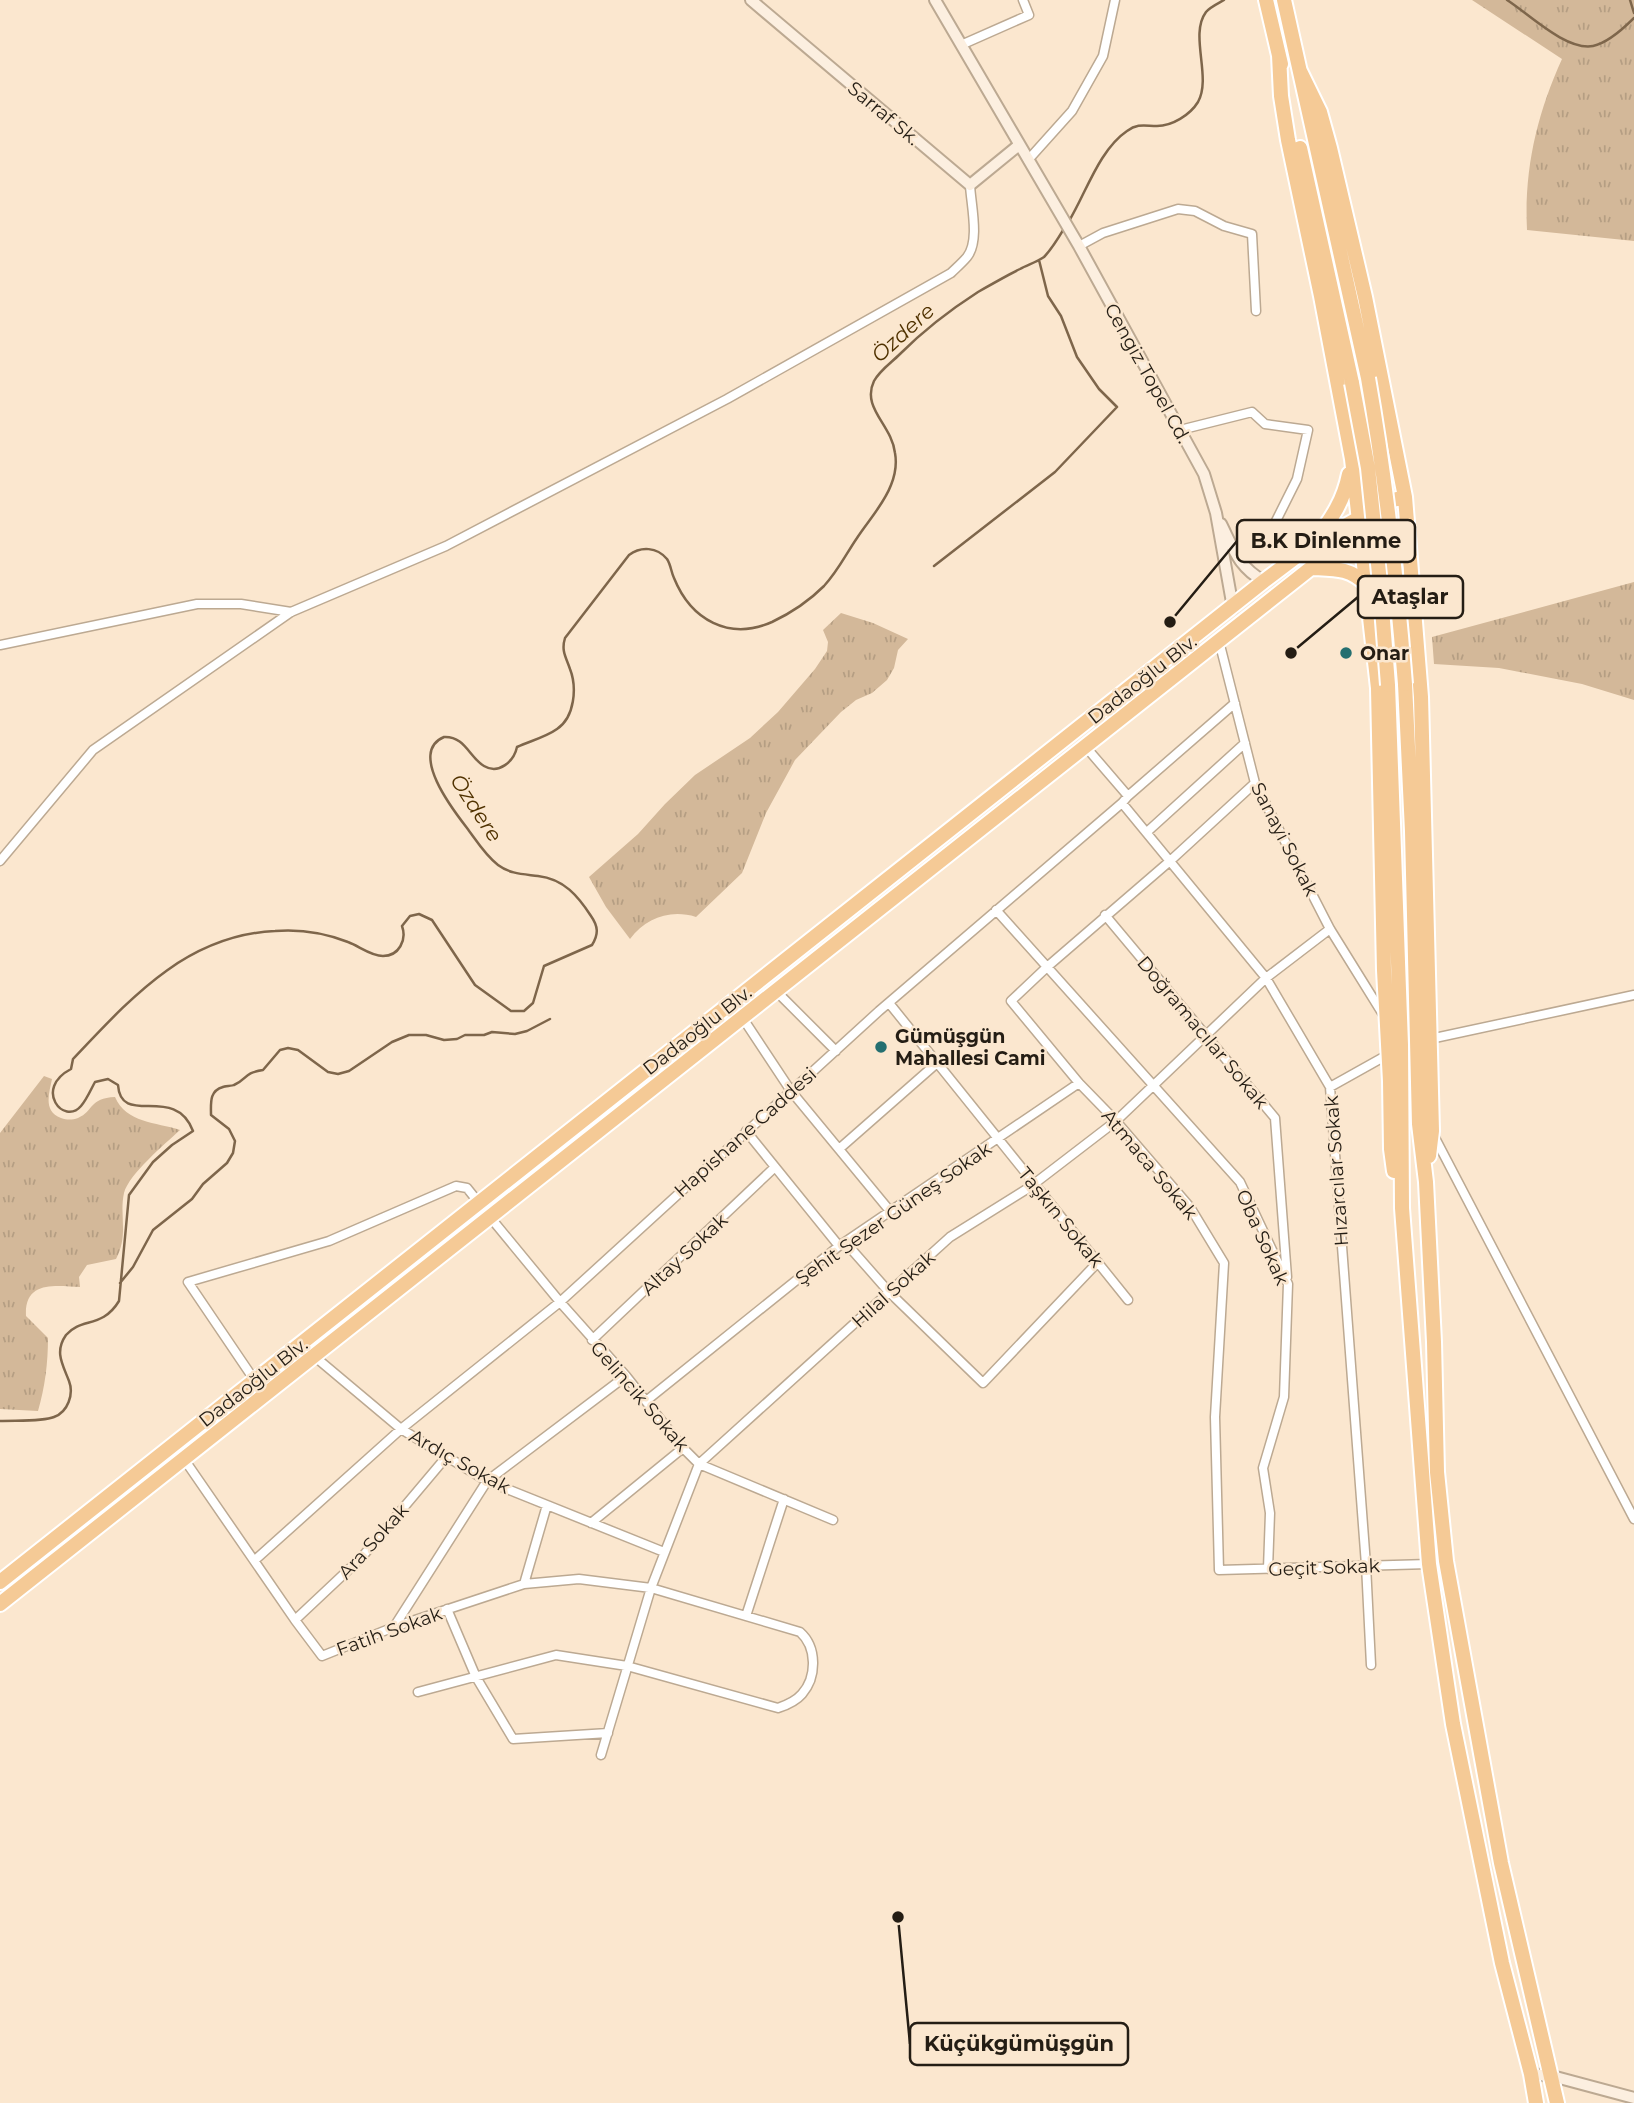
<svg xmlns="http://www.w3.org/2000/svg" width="1634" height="2103" viewBox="0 0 1634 2103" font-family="Montserrat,sans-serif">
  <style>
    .grass { fill: url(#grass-tufts) }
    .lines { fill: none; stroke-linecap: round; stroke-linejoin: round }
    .stream { stroke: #7e664b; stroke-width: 2.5 }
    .street-casing { stroke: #bca992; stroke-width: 11 }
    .secondary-casing { stroke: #bca992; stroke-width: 14 }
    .highway-casing { stroke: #fff; stroke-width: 18 }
    .street { stroke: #fff; stroke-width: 8 }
    .secondary { stroke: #fcefe0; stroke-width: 10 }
    .highway { stroke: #f5ca96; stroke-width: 14 }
    .highway-bridge-casing { stroke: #fff; stroke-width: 18; stroke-linecap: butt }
    .highway-bridge { stroke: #f5ca96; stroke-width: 14 }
    .poi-dot { fill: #246f70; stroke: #fbe7cf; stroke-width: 2.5 }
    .labels { text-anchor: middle; stroke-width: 5; stroke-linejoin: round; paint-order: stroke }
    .street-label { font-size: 19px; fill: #241d14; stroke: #fbe7cf }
    .poi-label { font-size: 19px; font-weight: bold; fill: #241d14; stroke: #fbe7cf; text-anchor: start }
    .water-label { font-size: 21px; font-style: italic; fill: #503200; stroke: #fbe7cf }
    .leader { fill: none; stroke: #241d14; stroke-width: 2.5 }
    .callout-dot { fill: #241d14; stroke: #fbe7cf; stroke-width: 2.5 }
    .callout { fill: #fbe7cf; stroke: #241d14; stroke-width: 2.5 }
    .callout-label { font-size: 21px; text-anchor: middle; font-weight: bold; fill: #241d14 }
  </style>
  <defs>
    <pattern id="grass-tufts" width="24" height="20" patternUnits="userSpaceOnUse" patternTransform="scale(1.75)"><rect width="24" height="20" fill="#d3b899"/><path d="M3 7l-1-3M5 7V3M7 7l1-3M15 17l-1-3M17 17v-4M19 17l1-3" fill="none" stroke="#b59e83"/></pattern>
  </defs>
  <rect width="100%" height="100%" fill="#fbe7cf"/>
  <!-- grass -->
  <path class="grass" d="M1472 0H1634V241L1527 230C1524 169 1537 114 1562 59Z
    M1634 582V700L1582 684 1499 668 1434 664 1432 637Z
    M841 613 873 623 908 639 898 650 894 668 887 680 872 693 856 700 841 712 795 760 766 813 742 873 696 917C670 909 646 918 630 939L606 907 589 877 638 834 665 804 695 775 750 738 778 712 815 669 827 651 828 642 823 630Z
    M44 1076 52 1079C49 1094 43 1111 61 1118 67 1120 72 1120 78 1118 94 1111 89 1098 115 1097 126 1123 156 1122 180 1130 165 1144 129 1174 124 1193 119 1216 129 1234 116 1259L87 1265 79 1277 80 1287C56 1286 24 1280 26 1316L48 1338C48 1363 45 1387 38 1411L0 1409V1133Z"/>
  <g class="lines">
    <!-- stream -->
    <path class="stream" d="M1507 0C1529 14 1566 51 1593 46 1608 43 1624 28 1634 18
      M1630 0 1634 13
      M1069 221C1086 193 1099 150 1127 131 1138 123 1145 126 1157 126 1172 126 1190 115 1198 102 1212 77 1189 35 1206 12 1210 7 1219 3 1224 0
      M934 566 1055 472 1117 407 1099 389 1077 357 1061 316 1048 296 1039 260
      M120 1283 133 1267 153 1230 192 1199 203 1184 227 1163 233 1153 235 1141 229 1129 211 1115C211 1103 209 1091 223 1087 224 1086 232 1086 234 1085 248 1079 243 1073 263 1070L280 1050 288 1048 298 1050 328 1072 338 1074 349 1071 392 1042 409 1035H426L444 1040 457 1039 465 1035H484L492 1032 515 1034 527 1031 550 1019
      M0 1421C14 1420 42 1422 54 1417 68 1412 74 1394 69 1381 63 1365 54 1352 66 1335 81 1317 102 1329 119 1301L129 1195 153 1162 172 1145 193 1131C175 1083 121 1128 118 1085L108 1079 95 1082C91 1089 87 1099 81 1106 64 1126 33 1089 71 1069L73 1059C130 999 186 935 275 931 300 929 325 933 348 942 359 946 371 956 383 956 399 956 407 940 402 926L410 916 419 914 432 920 475 985 511 1011H524L533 1003 544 966 592 945C599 934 598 926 591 916 578 896 564 879 538 876 523 874 510 874 498 865 485 855 476 840 467 828 453 810 408 752 444 737 465 736 469 757 484 766 499 775 514 761 517 747 530 741 546 737 557 729 575 717 577 687 570 669 566 657 561 651 565 638L629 555C641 546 657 547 667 559 671 565 671 572 674 578 691 620 729 641 772 622 791 613 809 601 824 586 838 571 846 554 857 538 868 521 884 504 891 485 895 475 897 464 895 453 892 425 861 408 874 381 880 370 891 363 900 354 923 331 950 310 978 292 992 284 1006 276 1020 269 1027 265 1037 262 1044 257 1052 249 1059 237 1065 227"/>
    <defs>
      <path id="street" d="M961 45 1029 15 1023 0
        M1028 160 1072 111 1103 56 1115 0
        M1079 246 1103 233 1178 209 1195 211 1224 226 1252 234 1256 311
        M1180 430 1252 412 1265 424 1308 430 1297 479 1274 525 1241 563
        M1219 641 1255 783 1330 929 1384 1016
        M0 645 197 604H241L291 612
        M1085 746 1128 796
        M1255 783 1170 861 1047 967 1011 1001 1079 1083 1116 1121 1190 1207 1224 1263 1215 1417 1219 1570 1429 1564
        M1122 803 1266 978 1330 1087 1366 1565 1371 1665
        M1147 832 1245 743
        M0 861 93 750 291 612 446 546 727 399 951 273C956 268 962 263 967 257 980 241 971 205 970 185
        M996 910 1240 1182 1288 1284 1284 1397 1263 1468 1270 1513 1268 1569
        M1105 915 1275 1118 1287 1277
        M776 991 836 1051
        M889 1003 1128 1300
        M742 1017 791 1091 890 1211
        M1430 1039 1634 995
        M1330 1087 1389 1054
        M746 1131 839 1246
        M1433 1134 1634 1519
        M839 1149 937 1063
        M490 1217 560 1302 626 1376 683 1448 699 1464 833 1520
        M845 1242 889 1292 983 1383 1098 1262
        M592 1340 775 1167
        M314 1356 401 1429 487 1481 664 1552
        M255 1381 188 1282 329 1241 456 1186 467 1188 479 1203
        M646 1401 839 1246 1079 1083
        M184 1459 295 1620 322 1656 394 1627 524 1584 579 1579 651 1588 800 1632C817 1647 817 1677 802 1694 796 1701 787 1705 778 1708L627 1666 556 1655 418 1692
        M591 1523 683 1448
        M255 1560 401 1429 560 1302 879 1011 1122 803 1128 796 1235 703
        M524 1584 547 1505
        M447 1609 476 1677 513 1739 608 1733
        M746 1616 784 1499
        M295 1620 362 1557 447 1456
        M394 1627 487 1481 626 1376
        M601 1755 651 1588 699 1464 950 1237 1030 1187 1116 1121 1266 978 1330 929"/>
      <path id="secondary" d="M751 0 970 185 1019 145
        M935 0 1079 246 1204 474 1216 513 1233 608
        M1221 524C1233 548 1239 568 1264 581
        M1531 2074 1552 2076 1634 2098"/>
      <path id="highway" d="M1266 0 1281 64
        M1284 0 1368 378
        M1279 55 1281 96 1288 140 1321 296 1352 459 1378 688 1384 970 1390 1081 1391 1149 1394 1171
        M1300 71 1320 112 1330 148 1365 297 1405 497 1421 697 1432 1131 1429 1156
        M1300 148 1352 383
        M1316 539C1332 518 1344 500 1349 474
        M1313 568C1336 569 1350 568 1367 585
        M1405 684 1412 831 1419 1124 1426 1182 1434 1342 1437 1472 1446 1561 1501 1863 1557 2103
        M1388 685 1401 1045 1402 1208 1429 1564 1453 1724 1502 1963 1531 2074 1536 2103
        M0 1582 1264 581 1313 544 1359 518 1381 503 1405 497
        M0 1604 1311 568C1321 563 1332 557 1342 554 1364 549 1387 552 1409 549"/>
    </defs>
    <!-- street casing -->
    <use href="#street" class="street-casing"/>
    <!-- secondary casing -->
    <use href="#secondary" class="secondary-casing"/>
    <!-- highway casing -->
    <use href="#highway" class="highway-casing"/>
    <!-- street -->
    <use href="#street" class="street"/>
    <!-- secondary -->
    <use href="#secondary" class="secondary"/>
    <!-- highway -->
    <use href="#highway" class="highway"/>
    <defs>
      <path id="highway-bridge" d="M1368 378C1386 480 1397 581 1405 684
        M1352 383 1368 468 1380 583 1388 685"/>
    </defs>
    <!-- highway-bridge casing -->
    <use href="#highway-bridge" class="highway-bridge-casing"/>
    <!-- highway-bridge -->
    <use href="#highway-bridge" class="highway-bridge"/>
  </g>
  <!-- markers -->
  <g class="poi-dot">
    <circle cx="1346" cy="653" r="7"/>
    <circle cx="881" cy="1047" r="7"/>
  </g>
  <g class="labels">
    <!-- street labels -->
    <g class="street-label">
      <text transform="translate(884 113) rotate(40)" y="7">Sarraf Sk.</text>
      <text transform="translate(1148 373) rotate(61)" y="7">Cengiz Topel Cd.</text>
      <text transform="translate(1142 679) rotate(-38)" y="7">Dadaoğlu Blv.</text>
      <text transform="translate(1285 839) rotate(63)" y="7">Sanayi Sokak</text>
      <text transform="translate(697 1030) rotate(-38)" y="7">Dadaoğlu Blv.</text>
      <text transform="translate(1203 1032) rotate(50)" y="7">Doğramacılar Sokak</text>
      <text transform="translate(745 1132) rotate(-42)" y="7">Hapishane Caddesi</text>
      <text transform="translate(1150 1164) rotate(50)" y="7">Atmaca Sokak</text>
      <text transform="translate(1336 1171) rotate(-94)" y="7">Hızarcılar Sokak</text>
      <text transform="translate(893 1213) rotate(-35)" y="7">Şehit Sezer Güneş Sokak</text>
      <text transform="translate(1061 1217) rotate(51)" y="7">Taşkın Sokak</text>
      <text transform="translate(1263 1237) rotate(66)" y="7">Oba Sokak</text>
      <text transform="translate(684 1254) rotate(-43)" y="7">Altay Sokak</text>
      <text transform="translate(893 1289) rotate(-42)" y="7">Hilal Sokak</text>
      <text transform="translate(253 1382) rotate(-38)" y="7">Dadaoğlu Blv.</text>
      <text transform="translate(640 1396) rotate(49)" y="7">Gelincik Sokak</text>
      <text transform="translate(460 1461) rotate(29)" y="7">Ardıç Sokak</text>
      <text transform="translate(373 1541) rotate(-48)" y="7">Ara Sokak</text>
      <text transform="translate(1324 1567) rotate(-2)" y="7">Geçit Sokak</text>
      <text transform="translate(389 1631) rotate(-20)" y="7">Fatih Sokak</text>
    </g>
    <!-- poi labels -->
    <g class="poi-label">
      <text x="1360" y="660">Onar</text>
      <text x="895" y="1043">Gümüşgün<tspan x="895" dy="22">Mahallesi Cami</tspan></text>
    </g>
    <!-- water labels -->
    <g class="water-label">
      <text transform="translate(903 333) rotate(-42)" y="7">Özdere</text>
      <text transform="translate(476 808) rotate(57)" y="7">Özdere</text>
    </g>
  </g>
  <!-- callouts -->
  <path class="leader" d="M1170 622L1237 541M1291 653L1358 597M898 1917L910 2044"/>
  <g class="callout-dot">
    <circle cx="1170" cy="622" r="7"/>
    <circle cx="1291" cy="653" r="7"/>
    <circle cx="898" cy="1917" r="7"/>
  </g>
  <g class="callout">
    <rect x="1237" y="520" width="178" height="42" rx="7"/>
    <rect x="1358" y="576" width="105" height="42" rx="7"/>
    <rect x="910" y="2023" width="218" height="42" rx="7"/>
  </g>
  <g class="callout-label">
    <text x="1326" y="548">B.K Dinlenme</text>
    <text x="1410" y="604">Ataşlar</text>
    <text x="1019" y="2051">Küçükgümüşgün</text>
  </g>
</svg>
